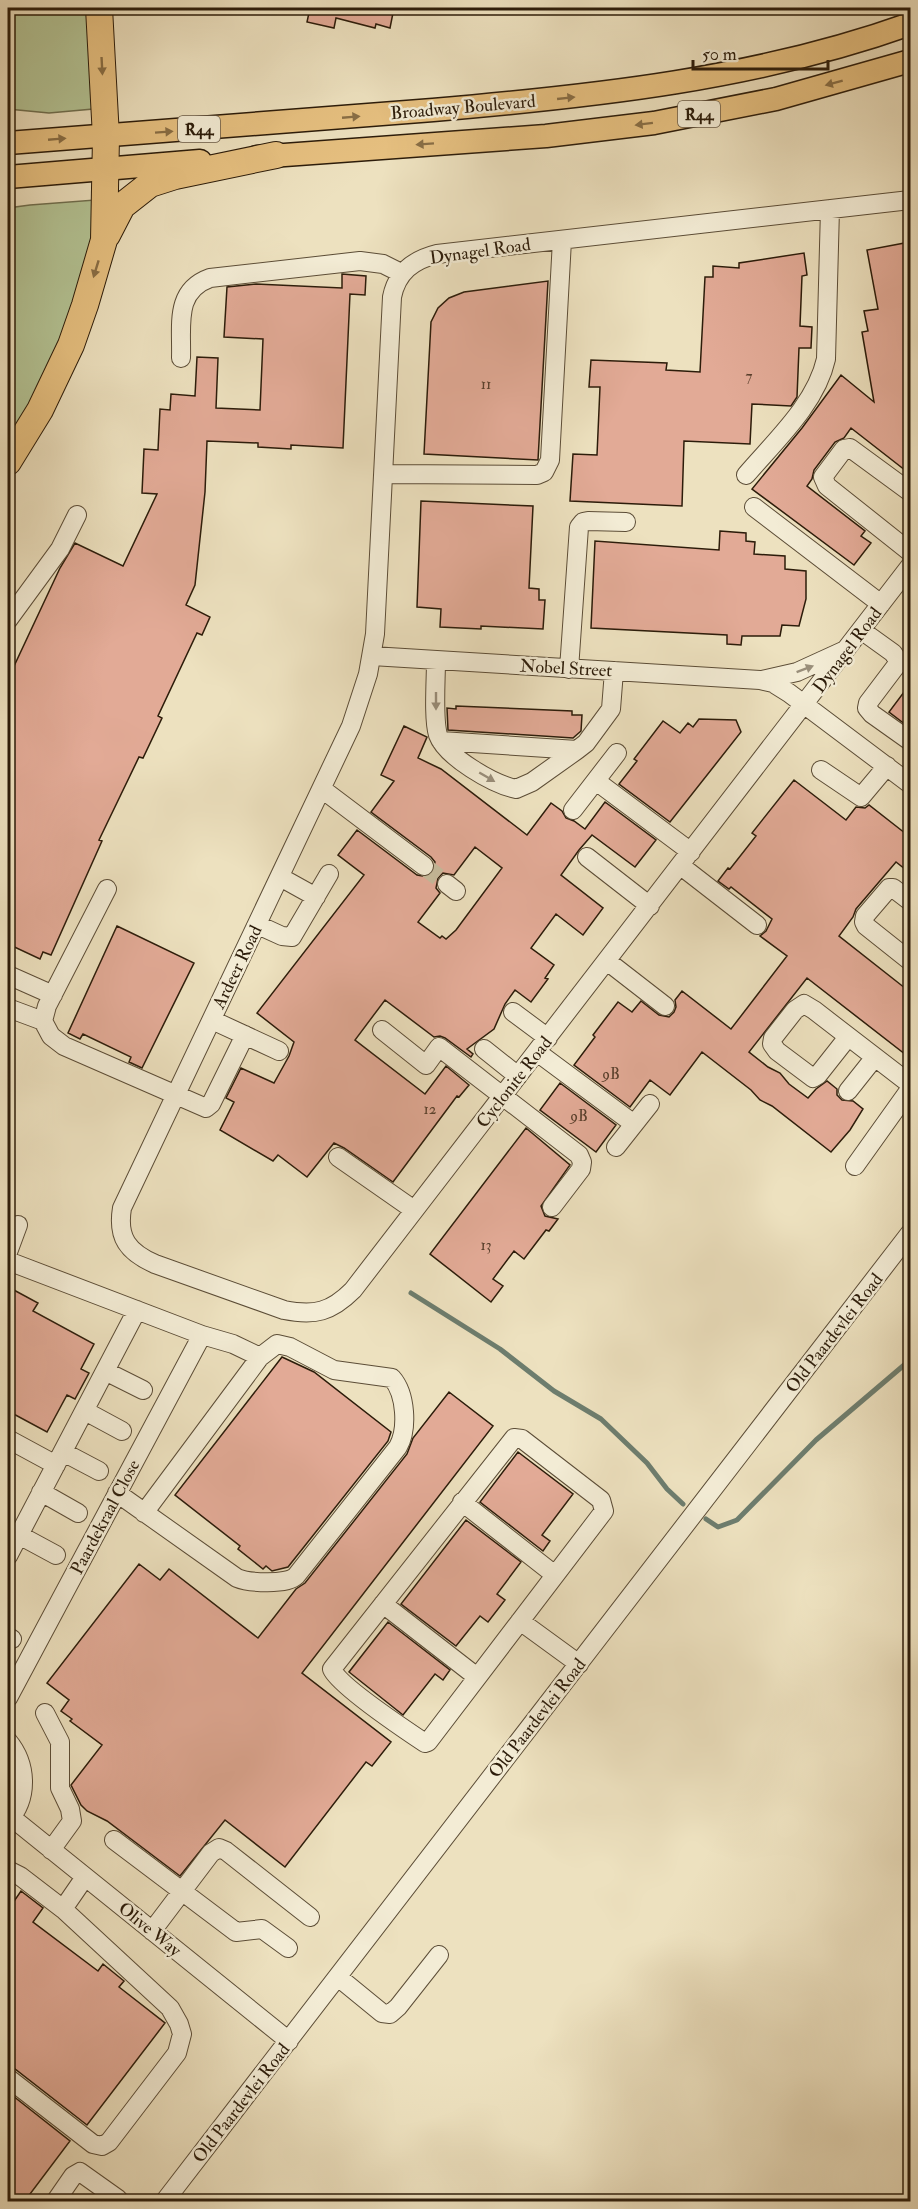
<svg xmlns="http://www.w3.org/2000/svg" width="918" height="2209" viewBox="0 0 918 2209" font-family="'IM FELL Double Pica',serif">
  <style>
    .green { fill: #b4c495; stroke: #707050; stroke-width: 1.5 }
    .lines { fill: none; stroke-linecap: round; stroke-linejoin: round }
    .stream { stroke: #6d7d6e; stroke-width: 5 }
    .building { fill: #e2aa96; stroke: #2c1c0a; stroke-width: 1.5; fill-rule: evenodd }
    .minor-tunnel { stroke: #c6ba9b; stroke-width: 18; stroke-dasharray: 18 9; stroke-linecap: butt }
    .minor-casing { stroke: #5c4d37; stroke-width: 20 }
    .major-casing { stroke: #2c1c0a; stroke-width: 25 }
    .highway-casing { stroke: #2c1c0a; stroke-width: 28 }
    .minor { stroke: #f3ecd5; stroke-width: 18 }
    .major { stroke: #e6c080; stroke-width: 22 }
    .highway { stroke: #e6c080; stroke-width: 26 }
    .oneway { fill: #896e45 }
    .oneway2 { fill: #998e7a }
    .labels { text-anchor: middle; stroke-width: 5; stroke-linejoin: round; paint-order: stroke }
    .number-label { font-size: 15px; fill: #5a402d }
    .shield { fill: #f3ecd5; stroke: #685a47; stroke-width: 1.5 }
    .shield-label { font-size: 16px; font-weight: bold; fill: #2c1c0a }
    .street-label { font-size: 18px; fill: #2c1c0a; stroke: #f3ecd5 }
  </style>
  <rect width="100%" height="100%" fill="#ede1bf"/>
  <filter id="stains"><feTurbulence type="fractalNoise" baseFrequency=".00333" numOctaves="4"/><feColorMatrix values="0 0 0 0 .2 0 0 0 0 .09 0 0 0 0 .02 0 0 0 .5 -.17"/></filter>
  <radialGradient id="worn" r=".72"><stop offset=".6" stop-color="#630" stop-opacity="0"/><stop offset="1" stop-color="#630" stop-opacity=".3"/></radialGradient>
  <!-- green -->
  <path class="green" d="M8 8H89L93 109 49 113 8 109Z
    M95 200 92 245 65 330 36 394 8 441V208L30 205Z"/>
  <g class="lines">
    <!-- stream -->
    <path class="stream" d="M411 1293 500 1349 554 1391 601 1419 647 1463 667 1489 683 1504
      M706 1519 718 1527 737 1520 816 1440 910 1360"/>
  </g>
  <!-- building -->
  <path class="building" d="M310 8H394L390 28 376 24 375 28 336 18 334 28 307 22Z
    M910 242V474L851 428 844 438 835 442 814 470 812 479 807 486 865 531 861 536 871 543 854 565 752 489 802 428 841 375 874 402 862 332 868 331 864 311 878 309 867 250Z
    M804 253 807 275 802 276 800 326 812 327 811 348H799L797 397 791 406 752 404 750 444 684 441 682 506 570 501 573 454 597 455 600 387H589L591 360 667 363 666 370 700 372 705 277H713V266L739 268V263Z
    M342 274 366 276 365 295 350 294 343 448 291 445V449L258 447V443L207 441 205 492 195 585 186 605 210 617 202 635 197 633 158 716 162 718 143 758 139 757 99 840 102 841 51 955 43 952 40 959 8 944V679L60 568 75 543 123 566 157 494 142 493 144 449 158 450 160 409 170 410 171 394 195 396 197 357 218 358 216 408 260 410 263 339 224 337 227 287 256 284 342 288Z
    M548 281 538 460 424 454 431 322 438 308 449 298 464 292Z
    M421 501 533 506 529 588 539 589V600H545L543 629 481 626V629L440 627 441 609 417 607Z
    M720 531 746 533V541L755 542 754 554 785 556V569L806 571V599L799 626 782 625 780 636H742L741 645 727 644V635L591 628 595 541 719 550Z
    M910 684V728L889 712Z
    M456 706 572 711V715H582L581 731 573 738 448 730 447 708 456 709Z
    M699 719 736 720 741 732 670 822 619 784 637 761 634 759 663 721 680 733 688 723 693 727Z
    M404 726 427 737 418 758 441 769 527 835 551 803 562 811 566 818 574 821 585 829 605 802 656 840 635 867 592 835 579 850 561 875 603 908 583 935 556 914 531 948 554 965 545 978 548 979 531 1002 515 990 505 1004 494 1029 467 1049 473 1054 471 1057 445 1038 440 1036 434 1037 385 1000 355 1040 425 1094 446 1066 469 1085 459 1097 457 1096 393 1182 344 1148 334 1143 307 1177 278 1155 273 1161 220 1130 234 1102 226 1098 241 1068 274 1083 289 1056 294 1042 257 1013 364 875 338 855 357 830 417 875 428 877 433 872 435 862 431 857 371 812 394 781 381 775ZM475 847 502 868 456 930 446 939 442 936 440 938 418 922 440 893 436 888 438 878 443 873 454 875Z
    M794 780 846 820 856 807 865 808 869 805 910 837V873L896 862 856 909 853 917 839 936 910 992V1058L807 978 749 1052 768 1067 780 1073 789 1084 808 1098 816 1089 827 1081 837 1089V1095L842 1100 853 1101 863 1109 850 1130 831 1152 772 1106 760 1100 751 1090 702 1052 670 1095 650 1080 630 1107 574 1065 595 1037 593 1035 618 1002 632 1012 641 1001 659 1015 669 1017 674 1012 676 1007 675 1000 682 991 731 1029 787 956 760 936 766 931 772 919 731 887 729 889 718 881 728 868 730 869 756 836 752 833Z
    M117 926 194 963 142 1068 129 1062 131 1057 83 1034 80 1039 68 1033Z
    M560 1083 616 1125 596 1152 540 1110Z
    M526 1128 570 1165 541 1206 545 1216 558 1219 549 1231 546 1230 524 1259 514 1251 493 1279 503 1286 491 1302 430 1254Z
    M12 1289 38 1303 33 1311 94 1344 81 1369 89 1373 75 1399 67 1395 47 1432 8 1411V1296Z
    M282 1357 314 1372 391 1432 388 1441 288 1567 272 1571 266 1566 263 1569 238 1549 240 1546 175 1495Z
    M449 1392 493 1426 302 1673 391 1742 372 1766 366 1762 285 1867 225 1820 180 1876 107 1821 87 1811 81 1805 71 1785 102 1745 70 1721 72 1719 61 1711 69 1700 47 1683 139 1564 160 1580 169 1569 258 1638 296 1589 305 1583 407 1454 413 1438Z
    M518 1452 573 1494 542 1535 550 1541 543 1551 480 1502Z
    M466 1520 521 1562 497 1594 505 1600 488 1622 480 1616 456 1646 401 1604Z
    M388 1622 450 1670 443 1680 435 1674 403 1715 349 1672Z
    M21 1891 43 1908 33 1922 98 1971 103 1964 124 1981 119 1987 165 2023 87 2125 15 2069 8 2067V1910Z
    M8 2092 70 2141 24 2202H8Z"/>
  <g class="lines">
    <!-- minor-tunnel -->
    <path class="minor-tunnel" d="M424 866 447 884"/>
    <defs>
      <path id="minor" d="M910 200 437 254C413 260 397 272 392 297L375 634 368 674 351 726 122 1208C117 1238 128 1252 155 1264L284 1310C315 1316 331 1312 353 1290L910 566
        M181 358C182 325 174 291 210 278L360 261 383 264 401 273
        M384 474 537 475 544 472 550 460 562 240
        M746 475C775 441 816 404 826 359L830 209
        M910 492 850 448 844 449 823 477 827 486 910 552
        M754 507 881 604
        M8 620 60 549 77 515
        M861 630 893 653 899 662 868 703 867 708 872 714 910 741
        M372 656 760 680 773 683 789 693 910 784
        M436 661C436 680 433 718 438 735 446 757 493 784 516 789L532 782 577 750
        M569 669 579 527 583 522 588 521 626 522
        M762 680 797 672 843 651
        M441 741 577 750 586 743 611 709 614 671
        M821 770 861 797 887 766
        M596 781 691 852
        M322 789 424 866
        M573 810 617 753
        M587 857 650 906
        M681 866 757 925
        M280 877 316 897
        M447 884 456 891
        M107 889 47 1006 43 1021 51 1036 64 1046 206 1108 211 1104 245 1035
        M910 901 893 888H889L865 916 864 922 866 926 910 961
        M258 925 282 936 292 937 329 874
        M607 961 665 1006
        M8 975 53 995
        M8 1008 43 1021
        M513 1012 548 1038
        M212 1020 279 1051
        M382 1030 426 1065 439 1047 579 1155 582 1162 581 1169 552 1207
        M848 1037 818 1075 813 1078 777 1051 772 1044 773 1038 795 1010 804 1004 814 1010 910 1084
        M484 1049 518 1076
        M537 1052 634 1124
        M848 1091 875 1057
        M616 1147 650 1104
        M338 1157 414 1210
        M855 1166 910 1089
        M8 1252 18 1225
        M8 1261 202 1335 233 1344 260 1357
        M105 1371 143 1390
        M85 1411 122 1431
        M514 1438 522 1439 601 1500 604 1511 428 1742 425 1743C407 1731 338 1685 332 1669Z
        M8 1439 56 1465
        M63 1452 99 1471
        M41 1492 78 1513
        M117 1493 237 1578C249 1583 287 1585 296 1576L398 1447C408 1429 406 1394 392 1378L334 1370 290 1347 277 1344 260 1357 144 1513
        M462 1502 555 1575
        M19 1535 56 1555
        M8 1556 137 1310
        M383 1604 477 1677
        M520 1621 579 1664
        M8 1637 12 1639
        M8 1698 202 1335
        M45 1713 60 1742V1788L70 1809 72 1821 51 1850
        M8 1741C27 1764 29 1798 8 1821
        M11 1817 289 2041
        M114 1840 236 1932 262 1929 288 1948
        M8 1870 20 1876 63 1909 170 2008 179 2024 182 2034 177 2053 109 2142 102 2146 93 2144 8 2078
        M63 1909 85 1877
        M152 1931 211 1853 219 1848 226 1851 310 1917
        M338 1977 382 2013 390 2014 398 2007 439 1955
        M55 2202 73 2176 80 2172 118 2199
        M164 2202 910 1233"/>
      <path id="major" d="M8 143C149 132 291 122 433 110 596 96 756 79 910 24
        M257 157 546 136 654 123 776 99 910 61
        M8 177 200 161"/>
      <path id="highway" d="M107 235 122 206 150 184 175 176 276 155
        M8 462 40 410 71 345 85 305 104 240 106 137 99 8"/>
    </defs>
    <!-- minor casing -->
    <use href="#minor" class="minor-casing"/>
    <!-- major casing -->
    <use href="#major" class="major-casing"/>
    <!-- highway casing -->
    <use href="#highway" class="highway-casing"/>
    <!-- minor -->
    <use href="#minor" class="minor"/>
    <!-- major -->
    <use href="#major" class="major"/>
    <!-- highway -->
    <use href="#highway" class="highway"/>
  </g>
  <!-- one-way arrows -->
  <defs><path id="oneway-solid" d="M-6-.8H1V-3.2L6.5 0L1 3.2V.8H-6Z" transform="scale(1.5)"/></defs>
  <g class="oneway">
    <use href="#oneway-solid" transform="translate(102 66) rotate(87)"/>
    <use href="#oneway-solid" transform="translate(834 83) rotate(165)"/>
    <use href="#oneway-solid" transform="translate(566 98) rotate(-6)"/>
    <use href="#oneway-solid" transform="translate(351 117) rotate(-5)"/>
    <use href="#oneway-solid" transform="translate(644 124) rotate(173)"/>
    <use href="#oneway-solid" transform="translate(164 132) rotate(-4)"/>
    <use href="#oneway-solid" transform="translate(57 139) rotate(-5)"/>
    <use href="#oneway-solid" transform="translate(425 144) rotate(176)"/>
    <use href="#oneway-solid" transform="translate(96 269) rotate(107)"/>
  </g>
  <g class="oneway2">
    <use href="#oneway-solid" transform="translate(805 669) rotate(-21)"/>
    <use href="#oneway-solid" transform="translate(436 701) rotate(90)"/>
    <use href="#oneway-solid" transform="translate(487 777) rotate(30)"/>
  </g>
  <g class="labels">
    <!-- number labels -->
    <g class="number-label">
      <text x="749" y="381">7</text>
      <text x="486" y="389">11</text>
      <text x="611" y="1079">9B</text>
      <text x="430" y="1114">12</text>
      <text x="579" y="1121">9B</text>
      <text x="486" y="1250">13</text>
    </g>
    <!-- shield labels -->
    <g class="shield">
      <rect x="678" y="101" width="42" height="26" rx="4.5"/>
      <rect x="178" y="116" width="42" height="26" rx="4.5"/>
    </g>
    <g class="shield-label">
      <text x="699" y="120">R44</text>
      <text x="199" y="135">R44</text>
    </g>
    <!-- street labels -->
    <g class="street-label">
      <text transform="translate(463 107) rotate(-5)" y="6">Broadway Boulevard</text>
      <text transform="translate(480 251) rotate(-8)" y="6">Dynagel Road</text>
      <text transform="translate(847 650) rotate(-53)" y="6">Dynagel Road</text>
      <text transform="translate(566 668) rotate(3)" y="6">Nobel Street</text>
      <text transform="translate(237 967) rotate(-64)" y="6">Ardeer Road</text>
      <text transform="translate(514 1082) rotate(-52)" y="6">Cyclonite Road</text>
      <text transform="translate(834 1333) rotate(-52)" y="6">Old Paardevlei Road</text>
      <text transform="translate(105 1517) rotate(-62)" y="6">Paardekraal Close</text>
      <text transform="translate(537 1718) rotate(-52)" y="6">Old Paardevlei Road</text>
      <text transform="translate(150 1929) rotate(39)" y="6">Olive Way</text>
      <text transform="translate(241 2103) rotate(-52)" y="6">Old Paardevlei Road</text>
    </g>
  </g>
  <!-- margin -->
  <rect width="918" height="2209" fill="none" stroke="#ede1bf" stroke-width="30"/>
  <rect x="9" y="9" width="900" height="2191" fill="none" stroke="#2c1c0a" stroke-width="3"/>
  <rect x="15" y="15" width="888" height="2179" fill="none" stroke="#2c1c0a" stroke-width="1.5"/>
  <!-- scale -->
  <path d="M693 60v9h135v-9" fill="none" stroke="#2c1c0a" stroke-width="3"/>
  <text x="702" y="60" font-size="18" fill="#2c1c0a" stroke="#f3ecd5" stroke-width="4.5" paint-order="stroke">50 m</text>
  <rect width="100%" height="100%" filter="url(#stains)"/>
  <rect width="100%" height="100%" fill="url(#worn)"/>
</svg>
